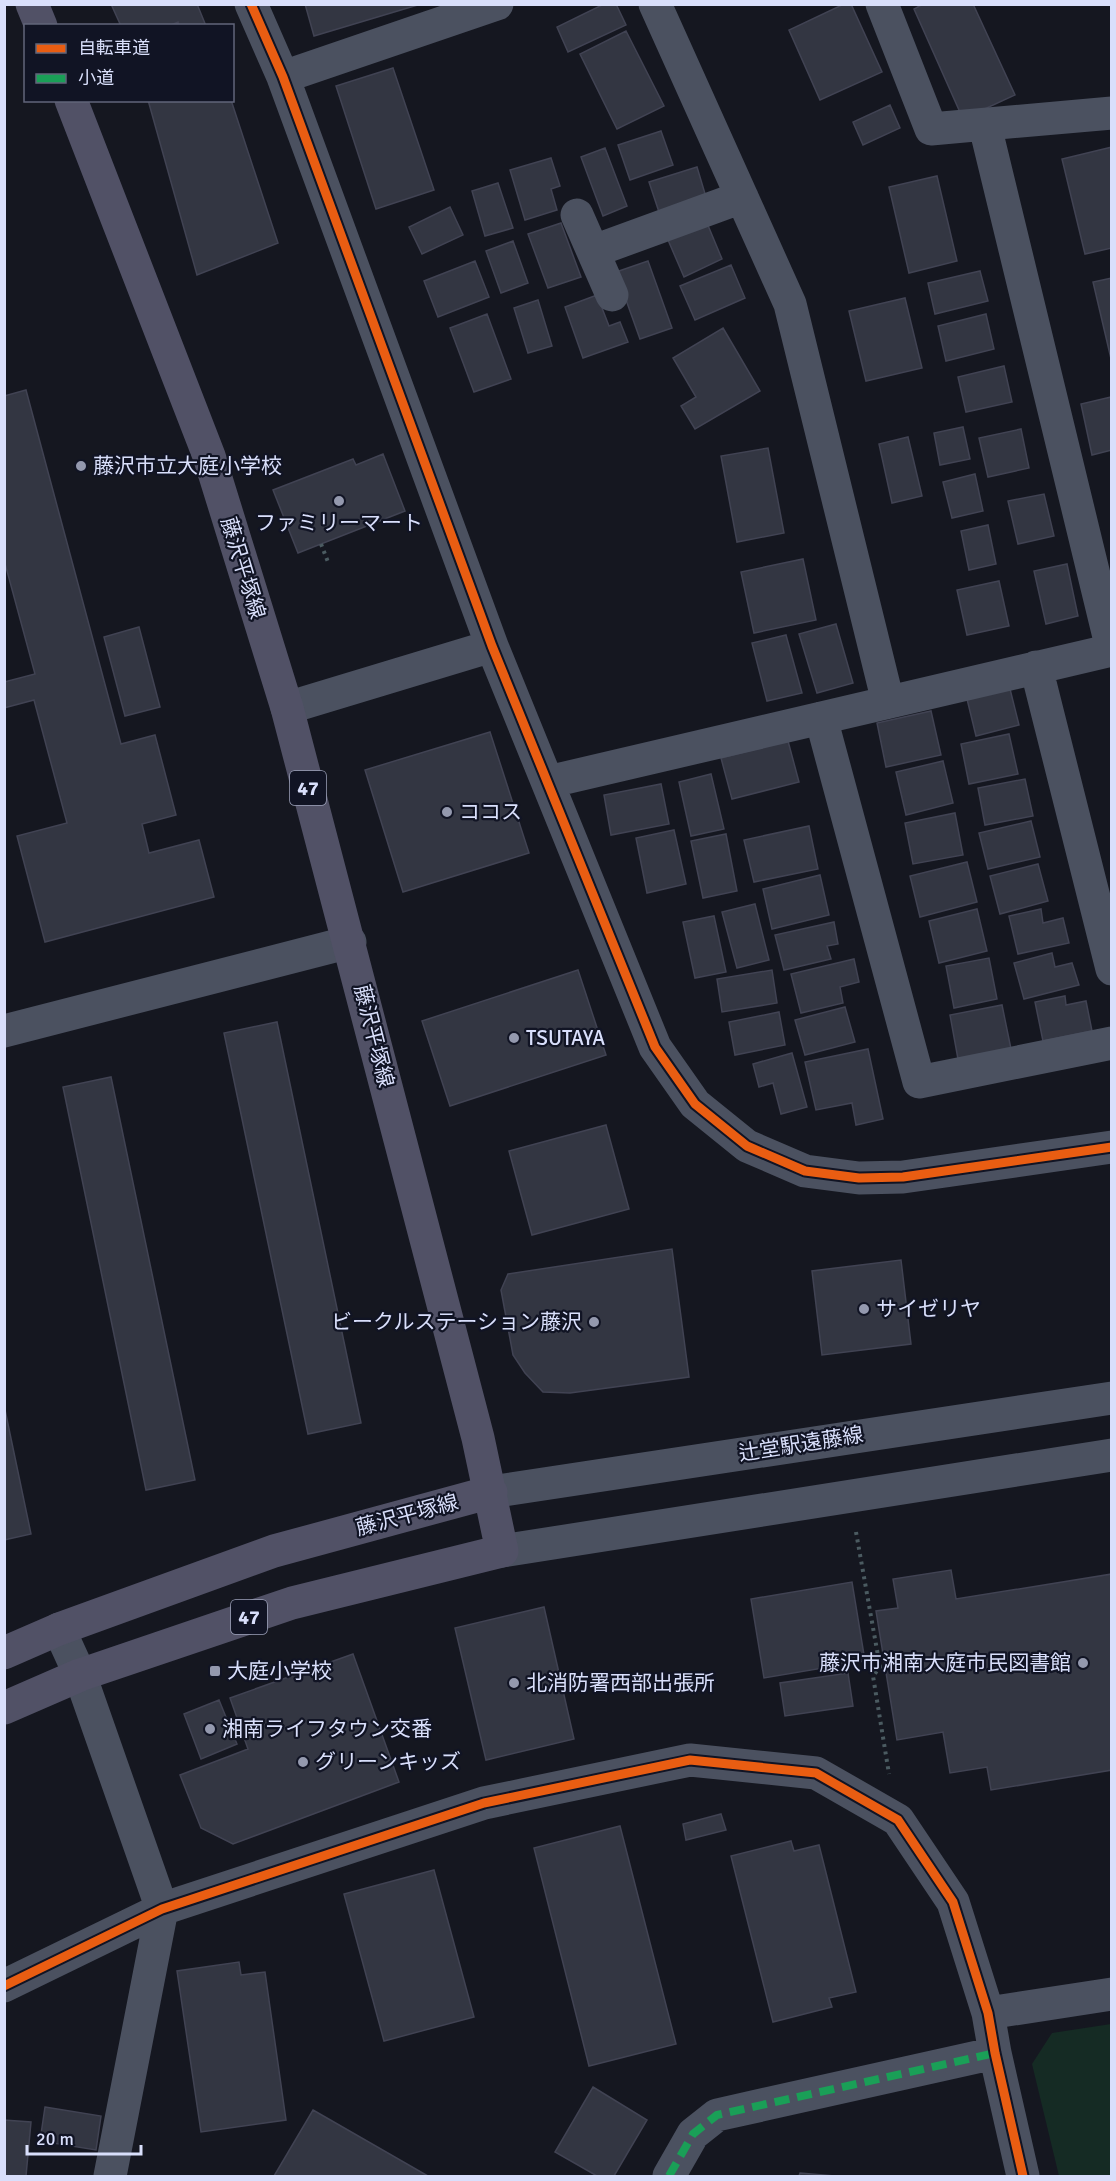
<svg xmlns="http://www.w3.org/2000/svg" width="1116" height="2181" viewBox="0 0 1116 2181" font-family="Signika,'Noto Sans JP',sans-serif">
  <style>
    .green { fill: #152b24 }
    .building { fill: #333642; stroke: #414353; stroke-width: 1.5 }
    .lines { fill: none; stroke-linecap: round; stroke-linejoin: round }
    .path { stroke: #4b5b61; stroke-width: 4; stroke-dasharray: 3 4.5; stroke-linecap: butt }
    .minor { stroke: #4b5160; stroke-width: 33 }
    .major { stroke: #515166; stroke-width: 33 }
    .quiet { stroke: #1a9f57; stroke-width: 8; stroke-dasharray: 15 8; stroke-linecap: butt }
    .cycleway-casing { stroke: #111424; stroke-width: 13 }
    .cycleway { stroke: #e95d12; stroke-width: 9 }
    .poi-dot { fill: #9499ae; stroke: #111424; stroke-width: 2 }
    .labels { text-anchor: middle; stroke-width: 4.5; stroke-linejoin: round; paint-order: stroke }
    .shield { fill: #111424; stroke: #9da2ba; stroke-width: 1.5 }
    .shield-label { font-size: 20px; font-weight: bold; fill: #d9dffb }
    .poi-label { font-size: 21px; fill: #d9dffb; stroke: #111424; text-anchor: start }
    .street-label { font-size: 21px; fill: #d9dffb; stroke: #111424 }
  </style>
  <rect width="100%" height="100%" fill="#151720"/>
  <!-- green -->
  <path class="green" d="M1111 2024V2176H1059L1032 2064 1052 2033Z"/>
  <!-- building -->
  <path class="building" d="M111 4H197L206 26H179L178 22 169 26H121Z
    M305 4H421L314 36Z
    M604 4H616L626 25 568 52 557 27Z
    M844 4H851L882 72 820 100 789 30Z
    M923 4H973L1015 95 963 119 914 9Z
    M626 31 664 106 617 129 580 54Z
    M393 68 434 190 376 209 336 86Z
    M148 100H231L278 243 197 275Z
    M890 105 900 128 863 145 853 122Z
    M661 131 673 165 630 180 618 145Z
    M1112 147V248L1085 254 1062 159Z
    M605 148 627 206 603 216 581 157Z
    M551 158 560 186 551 189 557 210 525 220 510 170Z
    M697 167 706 197 659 212 649 182Z
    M937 176 957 261 909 273 889 187Z
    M498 183 513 228 485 236 472 191Z
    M450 207 463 235 422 254 409 227Z
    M561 223 581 277 548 288 528 234Z
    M707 223 722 259 684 277 668 240Z
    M513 241 528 283 501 293 486 251Z
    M475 261 489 297 438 317 424 281Z
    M648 261 672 328 640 339 616 272Z
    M731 265 745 298 695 320 680 286Z
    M980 271 988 301 935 314 928 283Z
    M1112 278V363L1093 282Z
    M597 295 609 326 620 322 628 342 583 358 565 307Z
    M905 298 922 368 866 381 849 311Z
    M538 300 552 346 528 353 514 308Z
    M487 314 511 379 474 392 450 328Z
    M986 314 994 349 946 361 938 326Z
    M723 328 760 391 695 429 681 406 696 397 673 358Z
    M1004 366 1012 402 966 412 958 377Z
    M26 390 121 744 155 735 176 815 142 824 149 853 199 840 214 897 45 942 17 836 67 823 34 700 4 708V682L35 674 4 560V396Z
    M1111 397 1112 450 1092 455 1081 404Z
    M963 427 970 459 940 465 934 433Z
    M1021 429 1029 468 988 477 979 438Z
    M908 437 922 496 892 503 879 444Z
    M768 448 784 533 737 542 721 456Z
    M383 454 405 511 298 553 273 490 353 459 356 465Z
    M975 474 983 511 952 518 943 482Z
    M1044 494 1054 536 1018 544 1008 501Z
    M988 525 996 564 969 570 961 531Z
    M803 559 816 620 754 633 741 572Z
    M1067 564 1078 616 1046 624 1034 571Z
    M999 581 1009 626 967 635 957 590Z
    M836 624 853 683 817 693 799 634Z
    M139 627 160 707 125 716 104 637Z
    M786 635 802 693 767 701 752 643Z
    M1010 689 1019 725 976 736 967 699Z
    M931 711 941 755 886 767 877 723Z
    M490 732 529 853 403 892 365 770Z
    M1009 734 1018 774 969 784 961 744Z
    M788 741 799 782 732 799 721 758Z
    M943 761 953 803 906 815 896 772Z
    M711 774 724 829 691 836 679 782Z
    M1025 779 1033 816 985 825 978 788Z
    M661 784 669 824 611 835 604 795Z
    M955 813 963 855 913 864 905 823Z
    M1031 821 1040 857 988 869 979 833Z
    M809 826 818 869 754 882 744 840Z
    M674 830 686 884 647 893 636 838Z
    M726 834 737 891 703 898 691 841Z
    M967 862 977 902 920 917 910 876Z
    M1038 864 1048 901 1000 914 990 876Z
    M820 875 829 915 772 929 763 889Z
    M755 904 769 960 737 968 722 912Z
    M977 909 987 951 939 963 929 921Z
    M1041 909 1043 923 1063 918 1069 943 1018 954 1009 916Z
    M714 916 726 972 695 978 683 922Z
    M834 922 838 944 827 946 831 959 784 970 775 935Z
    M1052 953 1055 967 1072 963 1079 985 1024 999 1014 963Z
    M989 958 997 999 954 1008 946 966Z
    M854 959 859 982 840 987 843 1003 801 1013 791 974Z
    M578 970 606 1055 450 1106 422 1021Z
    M772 970 777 1003 722 1012 717 979Z
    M1065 996 1066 1005 1086 1001 1092 1031 1043 1041 1035 1002Z
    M1002 1005 1011 1049 958 1059 950 1015Z
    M845 1007 855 1042 805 1055 795 1020Z
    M779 1012 785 1045 735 1055 729 1022Z
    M277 1022 361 1423 308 1434 224 1033Z
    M868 1049 883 1119 856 1125 852 1103 816 1110 805 1062Z
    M792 1053 807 1107 781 1114 773 1083 759 1087 753 1064Z
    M111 1077 195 1480 146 1490 63 1087Z
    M606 1125 629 1209 532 1235 509 1151Z
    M672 1249 689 1377 570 1393 543 1392 525 1373 513 1355 501 1290 508 1274Z
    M901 1260 911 1344 822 1355 812 1271Z
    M4 1405 31 1534 4 1540Z
    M951 1570 956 1599 1112 1574V1770L991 1790 987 1767 950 1773 943 1732 897 1740 876 1611 898 1608 893 1579Z
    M852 1582 865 1661 764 1678 751 1599Z
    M544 1607 574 1739 486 1760 455 1628Z
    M353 1654 399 1782 233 1844 201 1828 180 1775 248 1749 230 1698Z
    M848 1673 853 1706 785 1716 780 1683Z
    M219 1700 237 1744 201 1759 184 1714Z
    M721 1814 726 1830 686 1840 683 1824Z
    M620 1826 676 2044 589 2066 534 1848Z
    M791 1841 794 1851 819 1845 856 1992 829 1998 832 2007 773 2022 731 1856Z
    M434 1870 474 2017 384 2041 344 1894Z
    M239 1962 241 1975 265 1972 286 2120 201 2132 177 1971Z
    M593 2087 647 2120 614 2176H597L555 2152Z
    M45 2107 101 2116 96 2150 40 2141Z
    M313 2110 428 2176H274Z
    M4 2120 31 2122 26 2176H4Z
    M800 2173 835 2176H799Z"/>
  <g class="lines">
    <!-- path -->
    <path class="path" d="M321 544 328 562
      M856 1532 880 1667 873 1676 889 1774"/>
    <!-- minor -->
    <path class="minor" d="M251 4 283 77 492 646 655 1047 695 1104 747 1146 805 1171 859 1178 903 1177 1112 1147
      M655 4 790 304 888 702
      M882 4 931 129 1112 113
      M283 77 497 4
      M985 126 1112 649
      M577 215 612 295
      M594 251 742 197
      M1036 667 1112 969
      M287 708 492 646
      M821 718 919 1082 1112 1043
      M548 782 1112 650
      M4 1031 350 942
      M491 1492 1112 1398
      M502 1551 1112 1455
      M59 1629 80 1675 162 1909 110 2176
      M4 1986 162 1909 484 1803 690 1760 816 1773 898 1820 953 1902 988 2013 995 2053 1023 2176
      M988 2013 1112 1994
      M669 2176 693 2134 717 2115 995 2053"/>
    <!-- major -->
    <path class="major" d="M32 4 41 26
      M4 1653 59 1629 274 1551 491 1492
      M4 1708 80 1675 292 1603 502 1551 478 1438 287 708 209 456 71 100"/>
    <!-- quiet -->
    <path class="quiet" d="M669 2176 693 2134 717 2115 995 2053"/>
    <defs>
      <path id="cycleway" d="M251 4 283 77 492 646 655 1047 695 1104 747 1146 805 1171 859 1178 903 1177 1112 1147
        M4 1986 162 1909 484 1803 690 1760 816 1773 898 1820 953 1902 988 2013 995 2053 1023 2176"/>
    </defs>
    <!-- cycleway casing -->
    <use href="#cycleway" class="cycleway-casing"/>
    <!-- cycleway -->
    <use href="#cycleway" class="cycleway"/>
  </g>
  <!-- markers -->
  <g class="poi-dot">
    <circle cx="81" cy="466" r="6"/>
    <circle cx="339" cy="501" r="6"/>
    <circle cx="447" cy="812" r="6"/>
    <circle cx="514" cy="1038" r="6"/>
    <circle cx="864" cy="1309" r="6"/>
    <circle cx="594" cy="1322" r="6"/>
    <circle cx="1083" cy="1663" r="6"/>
    <rect x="209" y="1665" width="12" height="12" rx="3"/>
    <circle cx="514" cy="1683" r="6"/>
    <circle cx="210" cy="1729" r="6"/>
    <circle cx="303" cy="1762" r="6"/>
  </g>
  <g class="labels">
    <!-- shield labels -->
    <g class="shield">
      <rect x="290" y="771" width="36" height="34" rx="4.5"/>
      <rect x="231" y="1600" width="36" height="34" rx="4.5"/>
    </g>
    <g class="shield-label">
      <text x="308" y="795">47</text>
      <text x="249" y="1624">47</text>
    </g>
    <!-- poi labels -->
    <g class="poi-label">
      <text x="93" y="473">藤沢市立大庭小学校</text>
      <text x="339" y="530" text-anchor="middle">ファミリーマート</text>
      <text x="459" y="819">ココス</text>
      <text x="526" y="1045">TSUTAYA</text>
      <text x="876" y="1316">サイゼリヤ</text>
      <text x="582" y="1329" text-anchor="end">ビークルステーション藤沢</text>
      <text x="1071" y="1670" text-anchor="end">藤沢市湘南大庭市民図書館</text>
      <text x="227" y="1678">大庭小学校</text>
      <text x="526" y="1690">北消防署西部出張所</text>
      <text x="222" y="1736">湘南ライフタウン交番</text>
      <text x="315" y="1769">グリーンキッズ</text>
    </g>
    <!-- street labels -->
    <g class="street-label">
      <text transform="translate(243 568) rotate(73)" y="7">藤沢平塚線</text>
      <text transform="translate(374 1036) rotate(76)" y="7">藤沢平塚線</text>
      <text transform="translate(801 1444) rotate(-9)" y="7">辻堂駅遠藤線</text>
      <text transform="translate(407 1515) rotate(-15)" y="7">藤沢平塚線</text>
    </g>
  </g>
  <!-- border -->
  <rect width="1116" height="2181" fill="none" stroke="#d9dffb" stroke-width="12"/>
  <!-- legend -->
  <rect x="24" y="24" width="210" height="78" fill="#111424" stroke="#61657a" stroke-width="1.5"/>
  <rect x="36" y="44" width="30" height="9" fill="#e95d12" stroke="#61657a" stroke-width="1.5"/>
  <text x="78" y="54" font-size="18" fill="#d9dffb">自転車道</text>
  <rect x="36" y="74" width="30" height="9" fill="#1a9f57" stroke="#61657a" stroke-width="1.5"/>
  <text x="78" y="84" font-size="18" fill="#d9dffb">小道</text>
  <!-- scale -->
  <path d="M27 2145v9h114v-9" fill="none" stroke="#d9dffb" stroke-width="3"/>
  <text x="36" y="2145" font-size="18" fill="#d9dffb" stroke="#111424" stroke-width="4.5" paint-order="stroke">20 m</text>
</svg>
